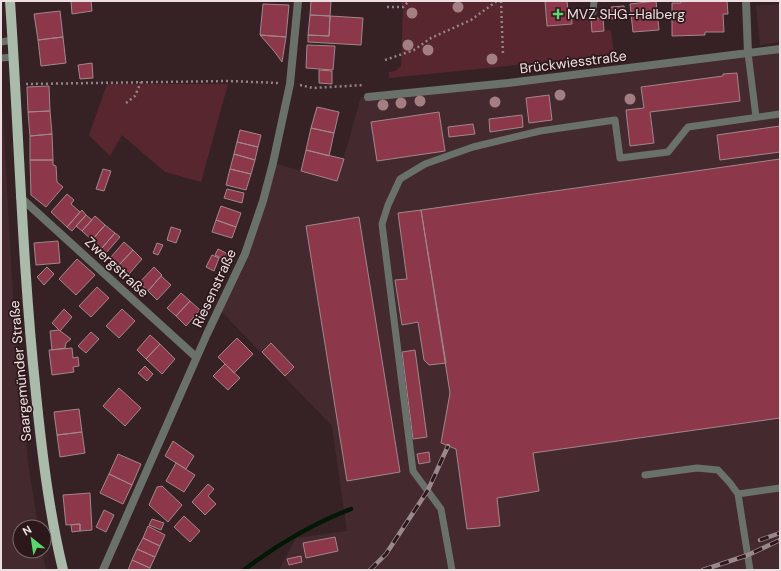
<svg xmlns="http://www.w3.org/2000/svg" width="781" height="571" viewBox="0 0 781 571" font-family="'DM Sans',sans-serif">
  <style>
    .built { fill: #442a2e }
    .green { fill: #58262f }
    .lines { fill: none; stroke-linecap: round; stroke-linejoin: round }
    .stream { stroke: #031706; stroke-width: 4.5 }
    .building { fill: #8c384a; stroke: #a1878a }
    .path { stroke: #948386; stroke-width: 2.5; stroke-dasharray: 2 3; stroke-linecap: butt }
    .lane { stroke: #69716a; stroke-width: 7 }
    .street { stroke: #69716a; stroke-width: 8 }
    .primary { stroke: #aabaab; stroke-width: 10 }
    .rail-casing { stroke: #9a898c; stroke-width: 4.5 }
    .rail { stroke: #2c181b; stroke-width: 3; stroke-dasharray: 9; stroke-linecap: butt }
    .tree { fill: #a37f84 }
    .poi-dot { fill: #5bd56e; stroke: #2c181b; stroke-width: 1.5 }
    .labels { text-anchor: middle; stroke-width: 3.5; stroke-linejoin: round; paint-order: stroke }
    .poi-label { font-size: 14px; fill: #eddfe1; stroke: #2c181b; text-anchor: start }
    .street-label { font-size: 14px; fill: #eddfe1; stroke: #2c181b }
  </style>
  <rect width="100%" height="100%" fill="#362225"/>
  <!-- built -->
  <path class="built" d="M780 4V42L760 45 756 6Z
    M780 49V570H279L296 538 347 531 332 426 219 309 227 294 273 163 337 181 361 97Z
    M1 80 14 315 28 462 38 527H20V551H42L46 570H1Z"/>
  <!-- green -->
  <path class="green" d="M397 1H545L547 26 572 24V18L590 17 592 32 611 30 614 55 389 78V72L395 71 401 66 403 7 401 3Z
    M107 84H228L201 182 165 172 122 135 110 156 89 135Z"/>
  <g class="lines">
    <!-- stream -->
    <path class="stream" d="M244 570C278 544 312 524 351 509"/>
  </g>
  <!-- building -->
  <path class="building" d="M71 1H91L92 11 72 14Z
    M311 1H331L330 16 310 15Z
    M545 1H567L568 10 571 9 572 24 547 26Z
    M656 1 659 30 633 32 630 4Z
    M681 1H727L728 14H723L724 32H705V35L672 36V3H681Z
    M263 4 289 5 286 37 260 35Z
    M624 6 625 18 611 19V7Z
    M60 11 63 37 38 40 34 14Z
    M310 15 330 16 329 36 308 35Z
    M330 16 363 18 361 45 308 42V35L329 36Z
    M597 18H603L604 31 592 32 591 19Z
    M260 35 286 37 282 62 274 51Z
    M63 37 66 63 41 66 38 40Z
    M307 45 335 46 333 70 306 68Z
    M92 63 93 78 80 79 78 65Z
    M319 70 332 71V84L319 83Z
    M737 73 740 101 650 112 654 143 630 146 626 110 644 108 641 87 723 76V74Z
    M49 86 50 111 28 112 27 87Z
    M549 95 552 120 529 123 526 98Z
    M317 107 339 112 334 133 311 128Z
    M50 111 52 134 30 136 28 112Z
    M439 112 445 151 377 161 371 122Z
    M522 115 523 127 490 132 489 119Z
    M473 124 475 134 449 137 448 127Z
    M780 126V152L720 160 717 135Z
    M311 128 334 133 329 156 306 150Z
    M240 130 261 135 258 147 237 142Z
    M52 134 53 160H30V136Z
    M237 142 258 147 255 160 234 154Z
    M306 150 344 159 337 181 301 171Z
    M234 154 255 160 251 174 230 169Z
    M780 159V418L533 453 539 491 497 498 500 526 467 529 456 449 441 443 450 393 421 210Z
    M30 160H53V165L56 166 57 182 63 187 46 207 31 195Z
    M103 169 111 171 104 191 96 189Z
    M230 169 251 174 246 190 226 185Z
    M227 189 244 193 242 203 224 198Z
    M67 194 74 200 71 204 80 212 67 227 51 212Z
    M221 206 241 213 236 227 216 220Z
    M82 210 86 215 72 231 67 227Z
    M421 210 446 363 429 365 424 360 418 322 402 325 395 280 407 279 398 213Z
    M86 215 92 220 82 231 76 226Z
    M95 216 105 225 92 240 82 231Z
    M359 217 400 472 347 481 306 226Z
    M216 220 236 227 232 238 212 232Z
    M105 225 115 233 101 249 92 240Z
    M171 227 181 230 176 243 167 240Z
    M115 233 120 237 106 253 101 249Z
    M58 241 60 263 36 265 34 243Z
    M124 242 133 250 119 265 111 257Z
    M157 243 163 245 158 255 153 253Z
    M218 249 230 255 227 261 215 255Z
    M133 250 142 259 129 274 119 265Z
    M212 255 219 258 214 271 206 267Z
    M77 259 95 275 76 295 59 279Z
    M47 267 54 274 44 285 37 277Z
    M154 267 162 275 148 291 139 283Z
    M161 276 171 285 157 300 148 291Z
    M97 287 109 298 91 317 79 306Z
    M181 293 190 301 176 316 167 308Z
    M190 301 200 310 186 326 176 316Z
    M64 309 72 317 60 331 52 323Z
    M122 309 135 321 119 338 106 326Z
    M59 330 71 339 66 343 65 348 52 350 50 331Z
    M91 332 99 339 86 353 78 346Z
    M150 335 160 344 146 359 137 350Z
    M237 338 253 354 234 373 218 357Z
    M271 343 294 367 285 376 262 352Z
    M160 344 175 359 162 374 146 359Z
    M72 348 73 358 78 357 79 366 73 367 74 372 52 375 49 350Z
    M415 350 427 437 413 439 402 352Z
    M225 364 240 378 228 390 213 376Z
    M145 366 153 374 147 381 138 373Z
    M119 388 141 408 125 426 103 406Z
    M79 409 82 432 57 435 54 412Z
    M82 432 85 453 60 457 57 435Z
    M173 441 194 456 186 469 165 456Z
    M429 452 430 462 419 464 417 454Z
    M118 454 141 464 132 485 109 474Z
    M176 463 195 475 184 492 166 481Z
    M109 474 132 485 123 504 100 493Z
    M208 484 214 489 208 496 216 504 205 515 192 502Z
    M162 486 182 505 168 522 149 505 157 487Z
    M90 493 92 530 80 531V524L66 525 63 495Z
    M104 510 114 515 106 532 96 527Z
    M184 516 200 531 190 542 174 527Z
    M152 519 164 523 161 530 149 525Z
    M80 524V531L72 532 71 525Z
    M148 526 165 535 160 546 143 538Z
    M335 537 338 551 306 558 303 543Z
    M143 538 160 546 155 557 137 549Z
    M137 549 155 557 150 568 132 560Z
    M301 556 302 562 289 565 287 559Z
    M132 560 150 568 149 570H128Z"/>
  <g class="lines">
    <!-- path -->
    <path class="path" d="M501 1 503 55
      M387 7H403L409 1
      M385 60 414 50 431 38 471 20 497 1
      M26 84 229 81 279 83
      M300 85 313 88 364 85
      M126 103 135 96 141 82"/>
    <!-- lane -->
    <path class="lane" d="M593 12 594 1
      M1 42 13 40
      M748 53 756 117
      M1 58 14 57
      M645 475 697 468 718 470 730 483 738 494 750 570
      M738 494 780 488
      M452 570 441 509 413 471 382 224 388 205 400 179 425 164 473 147 540 131 615 120 620 158 668 152 688 127 780 114"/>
    <!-- street -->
    <path class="street" d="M746 1 748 53
      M368 97 508 83 780 49
      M20 197 196 357
      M103 570 207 334 245 254 263 201 273 163 290 84 298 1"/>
    <!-- primary -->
    <path class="primary" d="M10 1C19 132 22 263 36 394 42 453 49 512 63 570"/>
    <defs>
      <path id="rail" d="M760 540 780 533
        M370 570 386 554 428 490 448 446
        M703 570 748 555 780 540"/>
    </defs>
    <!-- rail casing -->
    <use href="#rail" class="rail-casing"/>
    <!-- rail -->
    <use href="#rail" class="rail"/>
  </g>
  <!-- trees -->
  <g class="tree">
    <circle cx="458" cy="7" r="5.5"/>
    <circle cx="412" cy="13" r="5.5"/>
    <circle cx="408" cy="45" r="5.5"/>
    <circle cx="428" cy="50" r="5.5"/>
    <circle cx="492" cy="59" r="5.5"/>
    <circle cx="560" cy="95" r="5.5"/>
    <circle cx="630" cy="99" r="5.5"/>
    <circle cx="420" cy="101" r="5.5"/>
    <circle cx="495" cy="102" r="5.5"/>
    <circle cx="401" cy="103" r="5.5"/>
    <circle cx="383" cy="105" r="5.5"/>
  </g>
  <!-- markers -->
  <path class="poi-dot" d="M556 8h4v4h4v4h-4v4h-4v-4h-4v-4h4z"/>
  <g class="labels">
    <!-- poi labels -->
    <g class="poi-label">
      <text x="567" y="19">MVZ SHG-Halberg</text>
    </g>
    <!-- street labels -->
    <g class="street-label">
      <text transform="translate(573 62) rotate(-7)" y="5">Brückwiesstraße</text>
      <text transform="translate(117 267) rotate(43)" y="5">Zwergstraße</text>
      <text transform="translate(214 288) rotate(-65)" y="5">Riesenstraße</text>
      <text transform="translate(20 371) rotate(-95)" y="5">Saargemünder Straße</text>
    </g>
  </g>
  <!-- border -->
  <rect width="781" height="571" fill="none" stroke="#eddfe1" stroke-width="4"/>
  <!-- north arrow -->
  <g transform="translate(32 539) rotate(330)"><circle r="19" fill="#2c181b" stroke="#79686a"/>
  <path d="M0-3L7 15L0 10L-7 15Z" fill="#5bd56e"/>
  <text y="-6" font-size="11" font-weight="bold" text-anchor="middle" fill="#eddfe1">N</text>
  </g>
</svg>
